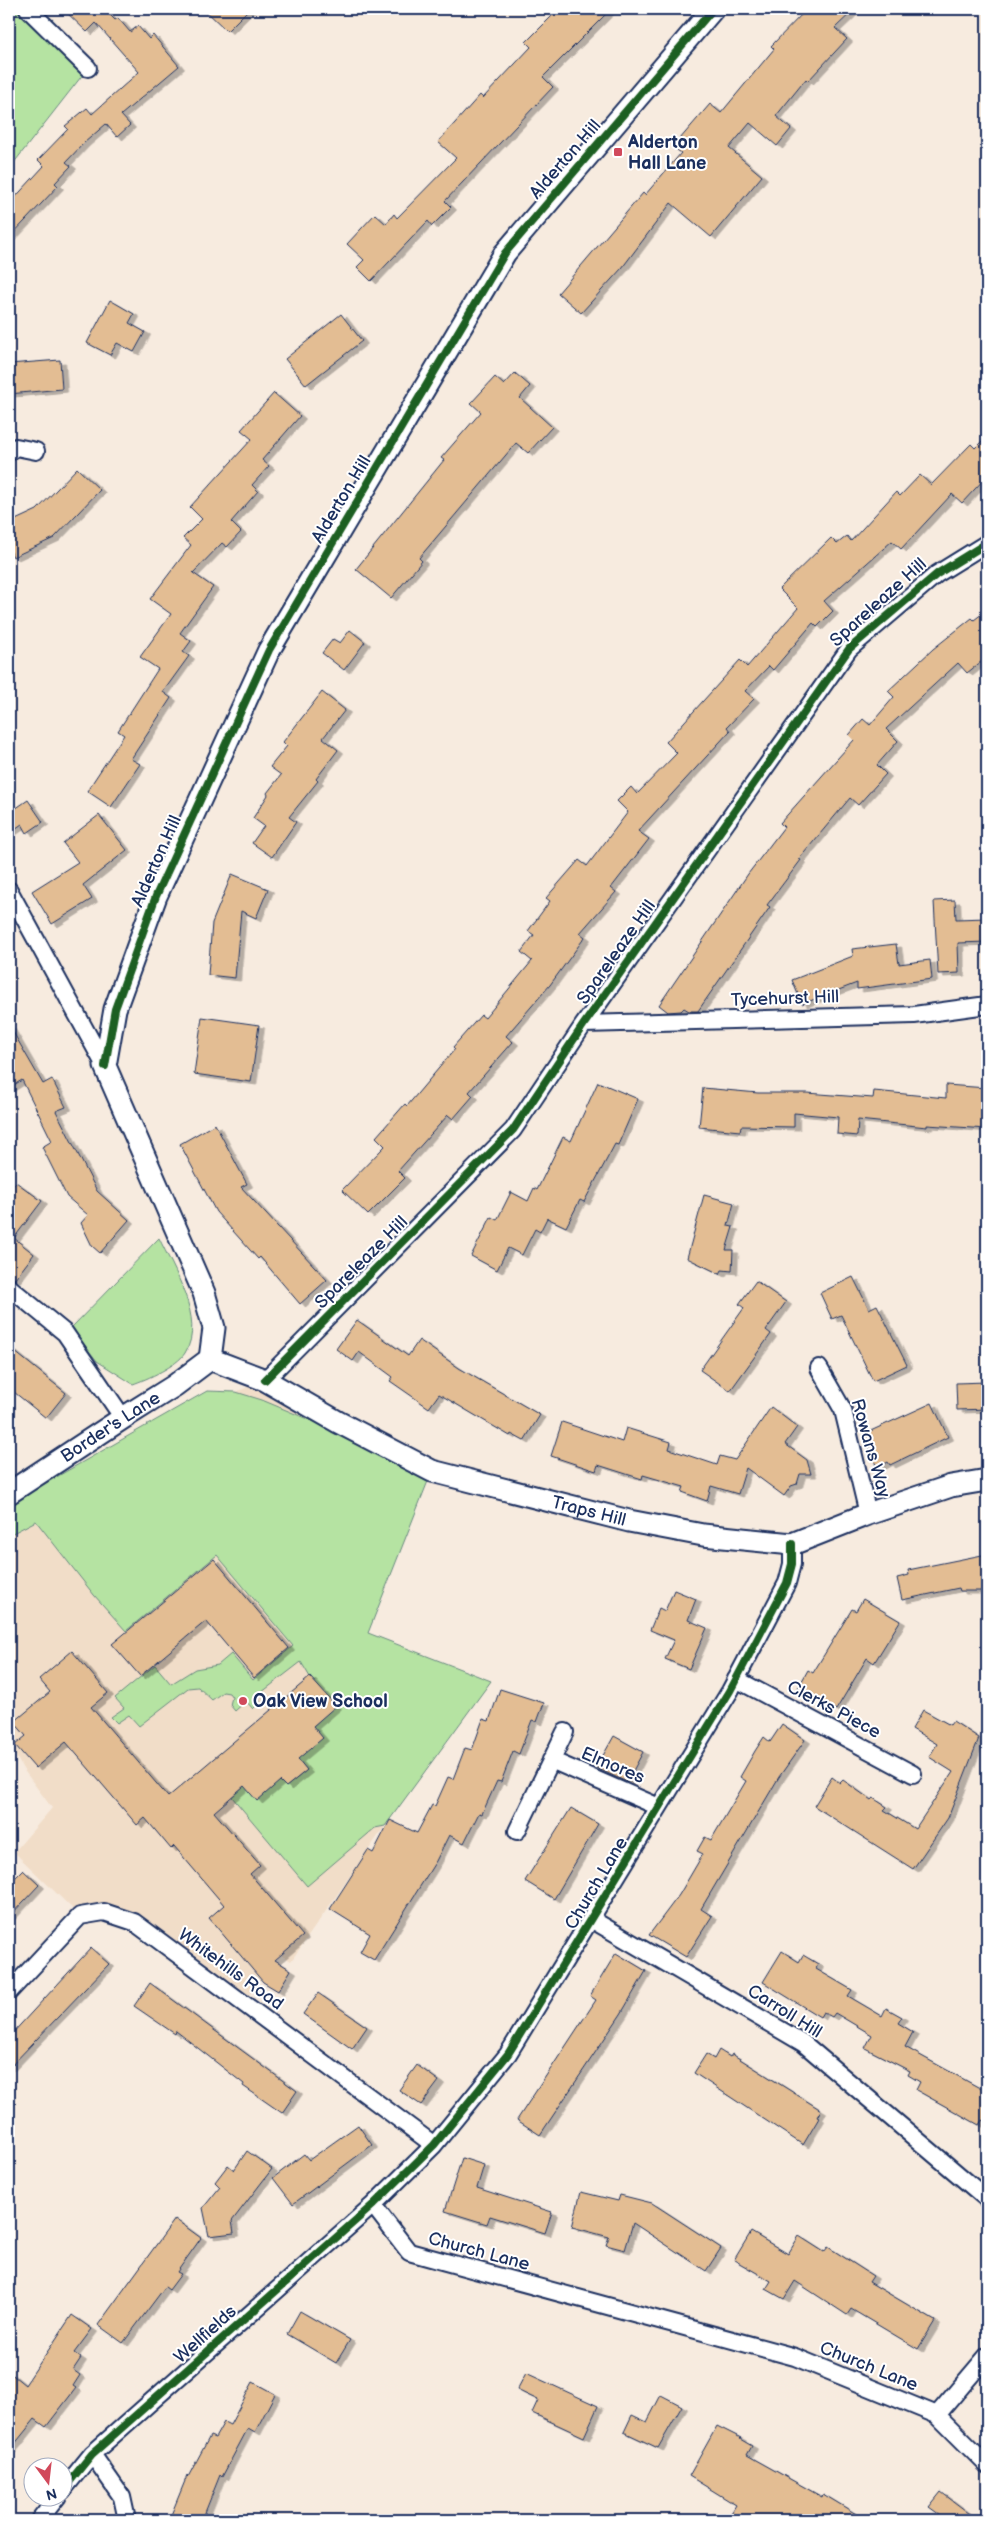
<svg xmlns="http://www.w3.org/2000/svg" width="996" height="2529" viewBox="0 0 996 2529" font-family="'Balsamiq Sans',sans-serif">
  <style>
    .built { fill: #f1ddc8 }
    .green { fill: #b5e3a2; stroke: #688980 }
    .building { fill: #e3bd93; stroke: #1b2f5e; filter: url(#shadow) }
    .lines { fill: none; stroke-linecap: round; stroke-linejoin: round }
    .minor-casing { stroke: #1b2f5e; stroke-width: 20 }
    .tertiary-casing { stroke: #1b2f5e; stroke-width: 25 }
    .minor { stroke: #fff; stroke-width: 16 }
    .tertiary { stroke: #fff; stroke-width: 21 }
    .cycleway-casing { stroke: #fff; stroke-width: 11 }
    .cycleway { stroke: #1b5e20; stroke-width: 8 }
    .poi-dot { fill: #d1495b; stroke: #fff; stroke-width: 2 }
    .labels { text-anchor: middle; stroke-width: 4; stroke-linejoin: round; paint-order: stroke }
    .poi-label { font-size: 18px; font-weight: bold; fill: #1b2f5e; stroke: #fff; text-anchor: start }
    .street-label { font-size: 18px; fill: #1b2f5e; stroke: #fff }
  </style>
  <defs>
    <filter id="shadow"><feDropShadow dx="5.5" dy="3" stdDeviation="0" flood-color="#0004"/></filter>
  </defs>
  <rect width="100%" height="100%" fill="#f7ebdf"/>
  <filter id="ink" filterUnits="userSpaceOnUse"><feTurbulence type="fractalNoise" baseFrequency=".02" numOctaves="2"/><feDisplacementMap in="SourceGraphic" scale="10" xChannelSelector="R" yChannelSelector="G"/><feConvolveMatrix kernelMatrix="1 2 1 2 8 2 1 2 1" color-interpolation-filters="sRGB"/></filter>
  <g filter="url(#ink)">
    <!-- built -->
    <path class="built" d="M265 1380 432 1471 368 1633 491 1681 385 1826 291 1961 279 1954 243 2003 135 1922 80 1916 14 1852 52 1808 23 1769 12 1749 9 1721V1504L207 1391 236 1392Z"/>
    <!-- green -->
    <path class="green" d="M9 9H28L88 68 9 169Z
      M159 1238C173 1268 206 1320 185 1353 177 1366 147 1379 133 1384L97 1361 71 1328Z
      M207 1391 236 1392 262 1400 432 1471 368 1633 491 1681 385 1826 375 1828 307 1886 232 1797 244 1786 280 1781 286 1787 307 1770 298 1759 313 1726 335 1706 310 1677 301 1662 257 1696 260 1702 253 1709 246 1701 235 1711 230 1705 232 1697 229 1693 223 1692 212 1700 198 1687 188 1688 139 1726 129 1715 117 1723 111 1717 124 1708 115 1698 155 1665 171 1684 195 1669 218 1665 231 1654 253 1680 293 1646 217 1555 126 1631 94 1595 36 1521 9 1535V1504Z"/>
    <!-- building -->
    <path class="building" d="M63 9H110L107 12 115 20 118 18 130 32 138 26 149 39 153 35 179 66 121 115 130 125 117 137 106 124 84 143 66 162 71 166 55 183 58 186 9 238V204L44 166 38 160 68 129 65 126 87 108 92 114 139 72 96 23 87 32Z
      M204 9H249L227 31Z
      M559 9H611L543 77 553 87 445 201 451 207 432 226 428 221 371 281 357 267 364 260 347 244 375 214 386 224 394 214 397 218 456 158 438 142 480 95 483 98 531 47 526 42Z
      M807 9H855L835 28 847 39 808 81 806 79 776 116 791 129 777 146 750 123 729 148 762 176 711 237 671 203 622 268 581 313 558 293 643 193 645 195 681 153 673 147 710 104 721 113 774 49 771 46Z
      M110 300 134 314 129 323 145 332 134 352 117 343 110 355 87 343Z
      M341 314 362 341 306 385 285 359Z
      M60 360 62 389 9 394V364Z
      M515 373 530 386 520 398 552 427 528 453 516 443 419 558 422 561 391 598 356 569 444 460 441 458 481 412 471 403 495 377 504 385Z
      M274 393 300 416 262 460 269 466 252 485 258 491 231 522 241 532 227 547 222 543 193 573 213 587 180 633 191 641 183 652 189 656 163 692 171 698 131 759 140 764 111 807 87 791 124 735 118 731 158 669 140 657 171 614 150 599 191 545 183 538 202 519 190 507 252 439 241 430Z
      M987 436V476L962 503 952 494 901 549 892 541 824 601 833 611 817 627 813 623 773 670 769 666 745 691 754 699 727 727 730 731 638 831 649 839 611 888 616 892 580 933 585 937 550 985 506 1036 513 1042 469 1092 473 1096 453 1119 448 1115 398 1171 405 1178 368 1215 342 1190 385 1146 376 1137 405 1104 407 1106 455 1049 453 1047 481 1015 485 1018 532 961 521 952 534 935 528 931 550 901 546 898 579 860 587 866 628 812 617 801 631 787 637 794 677 753 666 742 740 660 747 667 798 608 779 589 831 538 837 544 847 536 851 541 896 492 900 496 920 475 931 485 971 444 975 448Z
      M77 468 100 490 54 538 13 557 9 548V523L37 510Z
      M987 610V657L967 673 958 663 886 729 898 741 877 765 886 774 858 805 850 798 799 859 801 860 767 905 770 907 698 1011H689L684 1008 681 1011 668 1012 659 1005 748 874 784 827 780 823 854 740 849 735 863 719 870 725 894 697 888 691 933 649 972 618 974 620Z
      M350 630 365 642 344 670 322 653 333 639 340 643Z
      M322 692 345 710 323 738 338 750 316 779 318 781 289 817 296 822 272 857 252 843 264 826 253 818 268 795 267 793 281 775 270 767 287 746 283 742Z
      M28 800 43 822 27 833 22 824 9 833V813Z
      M99 815 127 850 83 885 92 899 52 924 32 891 78 862 63 843Z
      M232 874 268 889 256 918 241 911 235 978 208 975 212 923Z
      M955 900 956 919 987 918V942L958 943 959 973 938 974 934 901Z
      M896 944 899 964 930 960 932 979 857 989V983L802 1004 792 980 853 956 852 949Z
      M202 1017 259 1025 251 1082 194 1074Z
      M9 1025 43 1084 52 1079 66 1107 56 1111 97 1191 129 1220 100 1253 92 1246 81 1223 88 1215 67 1197 42 1147 52 1141 22 1080 9 1088Z
      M598 1082 638 1099 618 1145 615 1144 584 1202 580 1200 566 1227 547 1218 540 1232 535 1229 522 1255 508 1248 497 1270 471 1256 491 1217 497 1220 511 1192 528 1201 534 1188 537 1190 563 1137 571 1141Z
      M946 1085 987 1088V1129L927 1125V1127L858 1120 857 1136 837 1134 838 1117 794 1113V1127L741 1126 740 1131 699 1127 703 1088 758 1093H807L873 1098 874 1091 946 1098Z
      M215 1124 247 1184 241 1187 327 1280 300 1304 260 1257 258 1259 216 1212 180 1144Z
      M16 1182 42 1201 14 1238 34 1254 15 1279 9 1277V1191Z
      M704 1195 734 1203 728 1226 733 1227 726 1250H733L732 1271 722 1270 720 1274 687 1258Z
      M853 1277 869 1309 877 1305 907 1365 873 1381 841 1315 832 1319 820 1293Z
      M756 1281 786 1302 766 1330 771 1334 730 1391 700 1370 744 1308 739 1304Z
      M357 1320 408 1356 419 1340 459 1368 540 1415 524 1441 511 1434 510 1436 439 1394 429 1408 390 1381 393 1377 359 1352 353 1361 336 1349Z
      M9 1347 66 1393 46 1418 9 1388Z
      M987 1382V1409L957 1410 956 1383Z
      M932 1403 948 1437 890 1465 888 1462 877 1468 864 1434Z
      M771 1407 797 1427 785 1444 807 1460 811 1474H800L797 1484 791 1486 784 1496 746 1468 738 1494 711 1486 707 1501 682 1492 684 1487 643 1475 642 1479 598 1465 596 1471 551 1456 562 1422 622 1442 626 1428 671 1442 669 1449 717 1465 720 1456 735 1460Z
      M987 1554V1591H960L959 1588 902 1600 897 1578 909 1575 908 1570Z
      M214 1559 289 1648 254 1678 206 1621 140 1676 112 1644Z
      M674 1590 696 1599 688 1620 707 1628 689 1669 665 1659 674 1640 650 1630 659 1608 665 1611Z
      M863 1599 900 1621 874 1663 867 1658 836 1710 798 1688 808 1670 813 1673 852 1609 856 1611Z
      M72 1651 108 1693 91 1707 168 1797 310 1677 336 1706 313 1726 323 1738 298 1759 307 1770 286 1787 280 1781 257 1801 244 1786 214 1812 260 1865 250 1874 303 1936 275 1960 291 1970 278 1991 263 1982 209 1918 224 1905 174 1846 171 1849 145 1818 137 1825 66 1742 35 1768 15 1745 26 1736 14 1722 50 1692 39 1679Z
      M500 1689 544 1703 537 1722 532 1720 519 1754 513 1751 501 1782 497 1781 482 1814 479 1813 464 1843 449 1835 436 1861 374 1960 360 1952 370 1934 330 1909 368 1850 373 1853 390 1820 417 1833 432 1805 435 1806 448 1777 453 1779 465 1748 472 1750 483 1719 489 1721Z
      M923 1710 950 1725 953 1721 979 1738 948 1818 913 1869 814 1806 832 1777 840 1783 843 1780 871 1800 873 1798 887 1807 884 1810 915 1829 953 1772 929 1757 937 1744 912 1729Z
      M782 1724 805 1740 779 1777 701 1909 712 1916 686 1957 649 1935 679 1895 703 1854 697 1851 705 1837 711 1840 746 1781 740 1777 755 1751 764 1737 770 1742Z
      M614 1736 643 1752 627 1782 596 1768Z
      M571 1808 598 1824 554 1899 525 1881Z
      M23 1870 39 1885 9 1917V1884Z
      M91 1948 109 1964 9 2068V2037Z
      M782 1951 799 1962 803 1955 818 1964 816 1969 852 1990 848 1996 882 2016 886 2008 902 2017 898 2023 913 2032 905 2047 987 2092V2123L982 2120 979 2125 916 2090 920 2082 908 2075 910 2071 865 2048 872 2035 835 2013 832 2017 823 2012 820 2017 763 1982Z
      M616 1953 646 1971 621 2014 540 2135 517 2120 596 2000 590 1996Z
      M150 1983 297 2091 282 2113 243 2086 244 2084 176 2031 175 2034 134 2006Z
      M318 1993 367 2027 352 2049 303 2014Z
      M719 2050 730 2057 732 2054 821 2110 817 2117 819 2118 803 2145 694 2073 706 2054 714 2059Z
      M417 2065 439 2081 421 2105 399 2090Z
      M358 2125 372 2145 293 2204 273 2178 304 2154 309 2160Z
      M247 2151 272 2169 232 2221 234 2233 209 2236 203 2208 220 2187 215 2182 228 2165 234 2170Z
      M462 2158 484 2165 477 2188 552 2212 545 2233 490 2216 487 2224 445 2211Z
      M581 2192 618 2201 620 2195 652 2203 721 2248 706 2271 633 2223 625 2250 606 2245 609 2237 572 2227Z
      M175 2219 201 2238 177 2272 181 2274 169 2290 165 2287 123 2343 98 2325Z
      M751 2232 788 2254 799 2236 824 2252 828 2247 873 2276 869 2282 935 2321 918 2349 851 2309 847 2315 795 2281 784 2299 766 2289 771 2281 734 2260Z
      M300 2311 350 2340 336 2363 287 2334Z
      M72 2315 92 2329 74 2353 81 2358 73 2370 80 2375 73 2386 76 2388 46 2427 35 2419 9 2451V2372L25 2385Z
      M526 2373 598 2406 584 2437 532 2413 538 2400 517 2390Z
      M253 2382 275 2394 255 2432 248 2428 222 2477 220 2475 202 2520H169L187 2476 188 2477 210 2436 215 2438 224 2422 230 2425Z
      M661 2395 682 2406 658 2448 624 2432 632 2415 647 2422Z
      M717 2426 741 2438 740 2439 752 2446 747 2455 822 2497 823 2494 866 2520H727L736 2505 689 2476Z
      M941 2492 978 2520H947L929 2507Z"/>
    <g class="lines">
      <defs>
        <path id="minor" d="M28 9 88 68
          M9 452 16 447 36 451
          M9 890 105 1066
          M584 1024 914 1015 987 1005
          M9 1287 65 1333 123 1418
          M819 1368 843 1410 868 1514
          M265 1380 513 1130 584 1024 849 649 937 574 987 543
          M736 1679 913 1774
          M551 1760 659 1807
          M517 1831 565 1732
          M591 1919 803 2043 987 2199
          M9 1992 80 1916 104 1912 134 1922 434 2145
          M373 2205 409 2252 795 2357 937 2415 987 2465
          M937 2415 987 2356
          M92 2454 122 2497 127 2520
          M62 2491 92 2454 373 2205 434 2145 508 2054 730 1691 787 1583 792 1564V1544
          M39 2520 58 2496"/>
        <g id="tertiary">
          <path d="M210 1359 214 1328 204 1293 105 1066 115 1009 156 896 269 650 505 253 713 9"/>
          <path id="s1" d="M210 1359 265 1380 338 1422 432 1471 629 1521 703 1535 792 1544 868 1514 951 1486 987 1480"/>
          <path id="s2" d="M9 1493 123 1418 174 1386 210 1359"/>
        </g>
      </defs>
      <!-- minor casing -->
      <use href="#minor" class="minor-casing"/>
      <!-- tertiary casing -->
      <use href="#tertiary" class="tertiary-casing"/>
      <!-- minor -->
      <use href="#minor" class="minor"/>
      <!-- tertiary -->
      <use href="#tertiary" class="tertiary"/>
      <defs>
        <path id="cycleway" d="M105 1066 115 1009 156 896 269 650 505 253 713 9
          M265 1380 513 1130 584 1024 849 649 937 574 987 543
          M62 2491 92 2454 373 2205 434 2145 508 2054 730 1691 787 1583 792 1564V1544"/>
      </defs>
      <!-- cycleway casing -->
      <use href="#cycleway" class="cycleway-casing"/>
      <!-- cycleway -->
      <use href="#cycleway" class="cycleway"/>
    </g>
  </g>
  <!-- markers -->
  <g class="poi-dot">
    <rect x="613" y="147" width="10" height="10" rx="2.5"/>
    <circle cx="243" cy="1701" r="5"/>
  </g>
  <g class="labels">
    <!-- poi labels -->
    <g class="poi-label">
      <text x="628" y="148">Alderton<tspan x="628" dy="21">Hall Lane</tspan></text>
      <text x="253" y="1707">Oak View School</text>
    </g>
    <!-- street labels -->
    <g class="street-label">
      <text transform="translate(565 159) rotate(-49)" y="6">Alderton Hill</text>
      <text transform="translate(341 499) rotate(-59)" y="6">Alderton Hill</text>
      <text transform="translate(878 602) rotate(-42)" y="6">Spareleaze Hill</text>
      <text transform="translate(156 861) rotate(-66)" y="6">Alderton Hill</text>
      <text transform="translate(616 952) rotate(-55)" y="6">Spareleaze Hill</text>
      <text transform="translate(785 998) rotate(-2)" y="6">Tycehurst Hill</text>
      <text transform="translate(361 1262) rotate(-45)" y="6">Spareleaze Hill</text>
      <text dy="6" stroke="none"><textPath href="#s2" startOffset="121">Border's Lane</textPath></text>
      <text transform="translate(871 1448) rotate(74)" y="6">Rowans Way</text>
      <text dy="6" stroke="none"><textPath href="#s1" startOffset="411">Traps Hill</textPath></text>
      <text transform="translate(834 1709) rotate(28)" y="6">Clerks Piece</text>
      <text transform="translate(613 1765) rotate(23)" y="6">Elmores</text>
      <text transform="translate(596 1883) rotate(-59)" y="6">Church Lane</text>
      <text transform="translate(231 1969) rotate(36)" y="6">Whitehills Road</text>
      <text transform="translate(785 2011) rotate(32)" y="6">Carroll Hill</text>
      <text transform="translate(479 2251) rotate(15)" y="6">Church Lane</text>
      <text transform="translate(205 2334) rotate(-42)" y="6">Wellfields</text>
      <text transform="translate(869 2366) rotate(22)" y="6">Church Lane</text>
    </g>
  </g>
  <!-- margin -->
  <rect width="996" height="2529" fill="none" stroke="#fff" stroke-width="30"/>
  <rect x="15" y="15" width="966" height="2499" fill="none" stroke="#1b2f5e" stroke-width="2" filter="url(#ink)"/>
  <!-- north arrow -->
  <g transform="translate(48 2482) rotate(165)"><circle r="24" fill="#ffffff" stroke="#a4acbf"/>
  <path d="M0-4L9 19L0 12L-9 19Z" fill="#d1495b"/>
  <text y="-8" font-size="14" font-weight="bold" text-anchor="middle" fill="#1b2f5e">N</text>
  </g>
</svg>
